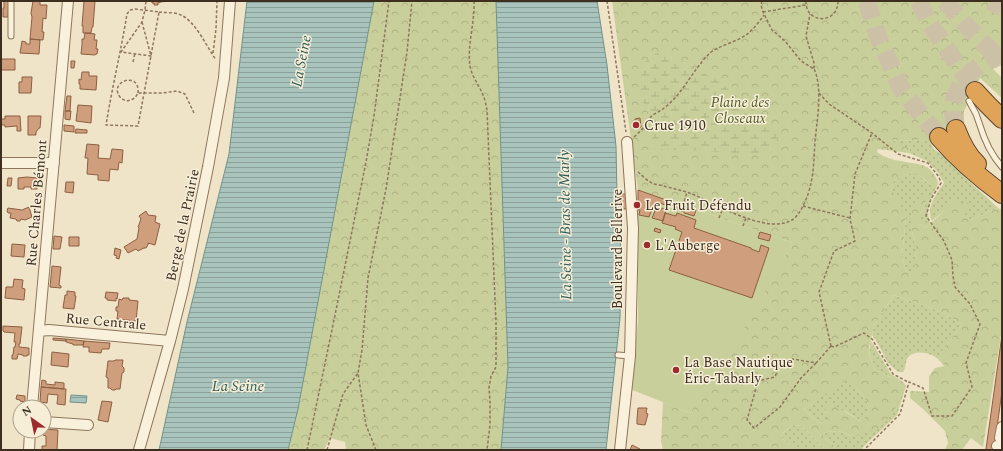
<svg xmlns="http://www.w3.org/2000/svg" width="1003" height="451" viewBox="0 0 1003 451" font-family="Spectral,serif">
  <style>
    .grass { fill: url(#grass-dots) }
    .forest { fill: url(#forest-crowns); fill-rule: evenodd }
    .wetland { fill: url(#wetland-marsh) }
    .pitch { fill: #c9cf9b }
    .water { fill: url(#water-rules); stroke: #6f938a }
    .building { fill: #cf9f7d; stroke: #8d5f41 }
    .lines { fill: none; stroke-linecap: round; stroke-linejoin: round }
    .motorway-tunnel { stroke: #ccc0a6; stroke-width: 18; stroke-dasharray: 18 9; stroke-linecap: butt }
    .service-casing { stroke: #8d765c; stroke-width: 7 }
    .minor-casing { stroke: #8d765c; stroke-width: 12 }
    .motorway-casing { stroke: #5b4430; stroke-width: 20 }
    .path { stroke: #8d765c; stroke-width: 1.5; stroke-dasharray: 3 2; stroke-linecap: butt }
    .service { stroke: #faf1dc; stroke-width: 5 }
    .minor { stroke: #faf1dc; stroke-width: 10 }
    .motorway { stroke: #e0a458; stroke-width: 18 }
    .poi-dot { fill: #9e2a2b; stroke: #f7eed8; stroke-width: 1.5 }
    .labels { text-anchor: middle; stroke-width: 3; stroke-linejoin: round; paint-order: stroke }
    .park-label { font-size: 14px; font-style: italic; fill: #4d5a26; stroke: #f7eed8 }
    .poi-label { font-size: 14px; fill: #3d2e20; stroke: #f7eed8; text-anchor: start }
    .street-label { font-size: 14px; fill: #3d2e20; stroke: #f7eed8 }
    .water-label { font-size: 15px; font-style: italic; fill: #2f5d5a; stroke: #f7eed8 }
  </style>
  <defs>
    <pattern id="grass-dots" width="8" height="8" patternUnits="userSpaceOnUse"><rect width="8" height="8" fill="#c9cf9b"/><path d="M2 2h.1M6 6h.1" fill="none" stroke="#aeb285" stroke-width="1.8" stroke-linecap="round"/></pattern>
    <pattern id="forest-crowns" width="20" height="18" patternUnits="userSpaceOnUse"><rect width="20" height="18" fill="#c9cf9b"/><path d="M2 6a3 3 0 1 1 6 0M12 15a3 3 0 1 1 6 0" fill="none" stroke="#aeb285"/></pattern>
    <pattern id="wetland-marsh" width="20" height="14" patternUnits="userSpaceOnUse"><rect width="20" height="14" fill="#c9cf9b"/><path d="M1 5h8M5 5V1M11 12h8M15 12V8" fill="none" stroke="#aeb285"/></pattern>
    <pattern id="water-rules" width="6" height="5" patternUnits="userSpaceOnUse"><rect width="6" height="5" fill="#a9c4bc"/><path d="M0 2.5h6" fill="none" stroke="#8ba098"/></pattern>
  </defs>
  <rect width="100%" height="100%" fill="#f0e4c8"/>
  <!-- grass -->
  <path class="grass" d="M885 140 930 141 934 150C946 155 955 168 965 177 976 188 987 197 998 208L970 220 964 215 954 201C948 209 940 214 932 221 925 208 937 193 944 183L943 181 936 170 927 161 909 153 910 149Z
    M912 173 920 176 928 183 934 184 938 182V184C931 199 925 208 930 224L925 228 921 224V214L927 199 911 226 916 249 915 273H907L902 256 906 218 891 189 894 180 902 176Z
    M894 295 942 312 955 320 961 326 941 353 945 366H944C942 364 940 361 938 359 931 353 916 349 908 357 905 362 906 368 903 372H898L888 363 877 342 872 335 874 325Z
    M871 341 891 374 903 382 906 386 897 415 865 445 861 450H838L823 436 826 432 839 431 852 436 899 381 875 370C870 358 868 354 871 341Z
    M847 378C852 384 858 389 862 395 871 406 873 412 860 421L845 411H825L828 415 827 421 819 423 804 409Z
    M793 425 802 426 826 450H795L781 437 784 432Z"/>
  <!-- forest -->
  <path class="forest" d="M374 1H496L508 367 501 450H346L345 442 330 438 324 450H288L298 409Z
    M612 1H1002V65L993 69 1002 78V98L980 78 964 111V126L943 131 930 141 887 140 900 144 910 149 909 153 878 149 877 152C884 157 892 160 901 161 919 165 930 162 938 182L934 185C926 183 926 179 920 176 911 171 902 176 894 180L891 189 900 203 906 218 902 256 907 273H914L916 249 911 226 912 208 924 192 928 193 927 199 921 214V224L925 228C935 219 945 211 954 201L969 203 965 215 970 220 998 208 1002 210V329L983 447 971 438 962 450H945L948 443 945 431 924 410 910 398V391H914L929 392V376L935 368 945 366 941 359V353L961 326 955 320 942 312 894 295 874 325 869 348 870 358 875 370 899 381 903 389 898 404 887 420 879 428 852 436 839 431 826 432 823 436 838 450H826L802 426 793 425 784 432 781 437 795 450H663L661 441 663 402 690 413 793 243 638 190ZM847 379C852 384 858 389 862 395 871 406 873 412 860 421L834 405 829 404 826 407C825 412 828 415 827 421L819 423 804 409Z"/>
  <!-- wetland -->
  <path class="wetland" d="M660 50 677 58 718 81 781 132 770 155 747 154 706 151 673 150 651 148 653 116 639 98 642 64Z"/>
  <!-- pitch -->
  <path class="pitch" d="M638 190 793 243 731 351 690 413 630 389 638 322Z"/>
  <!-- water -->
  <path class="water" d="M247 1H374L298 409 288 450H159L187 322 229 154Z
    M496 1H597L607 65 616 146 617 195 621 253 620 318 606 450H501L508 367Z
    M71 395 87 396 86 403 70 402Z"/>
  <!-- building -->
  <path class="building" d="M4 1H9L8 17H3V8H4Z
    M33 1H40V5H47L46 19 43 18 42 32H44L43 40 30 39 32 17 31 13Z
    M84 1H95L93 27H92L91 33H83V26H82Z
    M152 1H170L160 2V3L158 2V5H154V3H152Z
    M85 33 95 34 94 40H97L96 49H98L97 54H96L95 55 81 54 82 45V39H84Z
    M30 39 40 40 39 54 20 53 22 41 26 42V44H30Z
    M1 59H15V70H1Z
    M71 61H75L74 68H71Z
    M82 72H89V76H97L96 90 80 89V84H79V79L81 80Z
    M22 77H32L31 93H19V82H22Z
    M67 96H71L70 111H65Z
    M78 105 92 106 91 123 76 121Z
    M65 111H71L70 120 65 119Z
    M5 116H20L21 131H17V126L5 127V125H1V119H5Z
    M28 116H41L40 128H39L36 132V135H28Z
    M640 118 641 127 636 128 635 119Z
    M64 125 74 126V132L64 131Z
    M76 129 87 130V133H75Z
    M87 144 99 145 98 158 110 159 112 149 123 150 122 163 119 162 118 170 110 169 109 181 98 180V175L87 174 88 158H85Z
    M27 177 37 178V189H31V187H24V189H18V178Z
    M8 178H12L11 186H7Z
    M66 182H74L73 193 65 192Z
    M638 190 686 207 684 212 676 209 677 207 668 204V206L657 202 656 204 659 205 658 209 661 210 662 208 666 210 663 221 652 218 655 211 652 209 649 217 639 215 640 210H638Z
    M620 194H626L627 209H621Z
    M29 207 32 217 25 220 21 219 20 221H17L16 219 10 218 11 213H8L7 211 8 208 22 210Z
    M686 207 696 210 694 216 684 213Z
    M146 211 148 215 156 216 155 222 160 224 155 245 148 243V245L146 248H144L138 251 136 249 128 253 124 247 137 239 139 228 138 227 141 219 139 216Z
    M665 213 676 216 677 213 696 220 694 228 751 248V249L759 252 761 245 769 248 752 298 669 270 682 232 675 229 676 227 662 223Z
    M655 228 661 230 660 233 654 231Z
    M760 232 771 235 769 241 758 238Z
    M54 236 62 237 60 249H53Z
    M69 237H79V246H69Z
    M12 244 25 245 24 257 11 256Z
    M115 248 121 250 119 259 116 258 117 256 114 255Z
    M52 266 61 267 59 285 61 286V288L50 287Z
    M14 279 23 280 22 288 25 289 24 300 5 298 6 287H13Z
    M67 291 75 292V296H76L74 309 63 308 65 295H67Z
    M106 292 118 293 117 299 116 298V301L107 300V298H105Z
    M123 298H129V300L138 301 136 321 117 319 118 311H116V307H118L119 299 122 300Z
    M3 326 22 327 20 344H19V347L29 348V355H27V356H23V355L18 354 17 359H12V355H13L14 347H15L16 342H14L15 333 4 332 3 331Z
    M1002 335V391L994 450H989L986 449Z
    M53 338 66 339V341L53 340Z
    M66 339 84 341 83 345H73V344L66 342Z
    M84 341 110 343 109 349H102L101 353 89 352V347H83Z
    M52 352 69 354 68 367 51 365Z
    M115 360H123L122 366 124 368V372L122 373 120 389H116L115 390H112L110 388H108V378L106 377 108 361H114Z
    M42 380 46 381V384L55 385V382L64 383V389L41 387Z
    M41 387 66 389 65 405 57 404 58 395 48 394 47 403 40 402Z
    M17 395 25 396V402L20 401V400L16 399Z
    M102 401 112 402 108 422 98 420Z
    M638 408H647L646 413 648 414 645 425 637 424V419Z
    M44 429 58 430 57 450H42V446H46V436L43 435Z
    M632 445 640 449 641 450H630Z"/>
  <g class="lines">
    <!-- motorway-tunnel -->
    <path class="motorway-tunnel" d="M867 1 878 37 902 90 939 137
      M919 1 928 21 975 91
      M945 1 964 23 1002 62
      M991 1 1002 8
      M956 129C955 123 953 117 953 110 953 84 978 61 1002 54"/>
    <defs>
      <path id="service" d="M11 36V1
        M969 101 976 114 984 137 989 148 995 158 1002 167
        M618 355 630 356"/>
      <path id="minor" d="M1 163H54
        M39 331 49 330 170 341
        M32 407 55 148 68 1
        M44 422 88 425
        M1000 438 1002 427
        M997 446 1002 447
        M29 450 30 431
        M139 450 170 341 183 289 208 167 224 78 230 1
        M620 450 630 356 633 228 627 142"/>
      <path id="motorway" d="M975 91 988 105 1002 119
        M956 129C961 142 967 155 977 164
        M939 137C958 159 979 177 1002 194"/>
    </defs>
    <!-- service casing -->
    <use href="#service" class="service-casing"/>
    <!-- minor casing -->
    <use href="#minor" class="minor-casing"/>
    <!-- motorway casing -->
    <use href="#motorway" class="motorway-casing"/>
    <!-- path -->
    <path class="path" d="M474 1C475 23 467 44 470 66 472 77 479 85 483 95 485 99 486 105 487 110L496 323V367L491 376 489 388 490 402V425L487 450
      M607 1 626 132
      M762 1 761 5 763 12 772 30 785 41 801 61 814 69V63L806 36 810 14
      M806 1C805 24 838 25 838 1
      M135 9 159 12 138 126 106 125C112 88 121 51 127 14L130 10Z
      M159 12C166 13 175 12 181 15 196 22 207 47 216 60
      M763 12 806 5
      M142 22 151 56 121 52 142 22 145 10 146 1
      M213 53 216 29 217 1
      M133 62 135 53
      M138 93C140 70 108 82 120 97 126 104 135 100 138 93H162L177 91 185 94 194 113
      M819 93 829 104 872 133 898 154 928 163 939 177 941 183 931 199 926 216 944 241 952 260 953 276 955 287 970 304 980 324 966 363 972 387 952 416H932L923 388 909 382 900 414 864 450
      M634 137C642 130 647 124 652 115 679 104 690 72 710 53 718 46 736 42 746 35 753 30 759 22 764 15
      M638 172C642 175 647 181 652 183 656 185 662 185 667 187 680 190 689 192 701 198 723 208 769 234 792 220 801 215 809 194 811 183 814 170 814 155 815 141 817 121 823 87 814 69
      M683 206 687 192
      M803 206 850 218
      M719 218 723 208
      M743 226 746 218
      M831 346 819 292 834 251 855 241 850 219 855 174 872 133
      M831 346 834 347 864 333 872 339 893 374 908 382
      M816 363 801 378 780 407 754 428 747 420 758 381 775 377 780 364 793 359 816 363 831 346
      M307 450 333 325 366 162 374 116 389 1
      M327 450 343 394 358 373
      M376 450 366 425 358 373 362 350 368 278 386 189 407 52 412 1"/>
    <!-- service -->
    <use href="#service" class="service"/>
    <!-- minor -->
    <use href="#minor" class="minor"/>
    <!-- motorway -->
    <use href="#motorway" class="motorway"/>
  </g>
  <!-- markers -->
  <g class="poi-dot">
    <circle cx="636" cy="125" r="4"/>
    <circle cx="637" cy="205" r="4"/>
    <circle cx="647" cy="245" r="4"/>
    <circle cx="676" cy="370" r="4"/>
  </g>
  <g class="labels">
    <!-- park labels -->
    <g class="park-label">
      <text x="740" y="107">Plaine des<tspan x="740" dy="16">Closeaux</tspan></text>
    </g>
    <!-- poi labels -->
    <g class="poi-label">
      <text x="644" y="130">Crue 1910</text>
      <text x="645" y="210">Le Fruit Défendu</text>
      <text x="655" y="250">L'Auberge</text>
      <text x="684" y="367">La Base Nautique<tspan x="684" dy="16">Éric-Tabarly</tspan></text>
    </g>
    <!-- street labels -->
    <g class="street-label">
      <text transform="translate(36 203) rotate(-85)" y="5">Rue Charles Bémont</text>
      <text transform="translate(182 225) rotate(-78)" y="5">Berge de la Prairie</text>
      <text transform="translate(617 249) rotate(-90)" y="5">Boulevard Bellerive</text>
      <text transform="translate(106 321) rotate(5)" y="5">Rue Centrale</text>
    </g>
    <!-- water labels -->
    <g class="water-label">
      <text transform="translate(301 61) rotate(-79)" y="5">La Seine</text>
      <text transform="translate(565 225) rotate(-91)" y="5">La Seine - Bras de Marly</text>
      <text x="238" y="391">La Seine</text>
    </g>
  </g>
  <!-- border -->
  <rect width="1003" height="451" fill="none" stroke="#3d2e20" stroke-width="4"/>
  <!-- north arrow -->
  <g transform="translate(32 419) rotate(327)"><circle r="19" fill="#f7eed8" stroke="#ada18e"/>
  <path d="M0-3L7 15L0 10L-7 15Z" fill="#9e2a2b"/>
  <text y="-6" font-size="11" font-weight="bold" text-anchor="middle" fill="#3d2e20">N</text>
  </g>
</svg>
